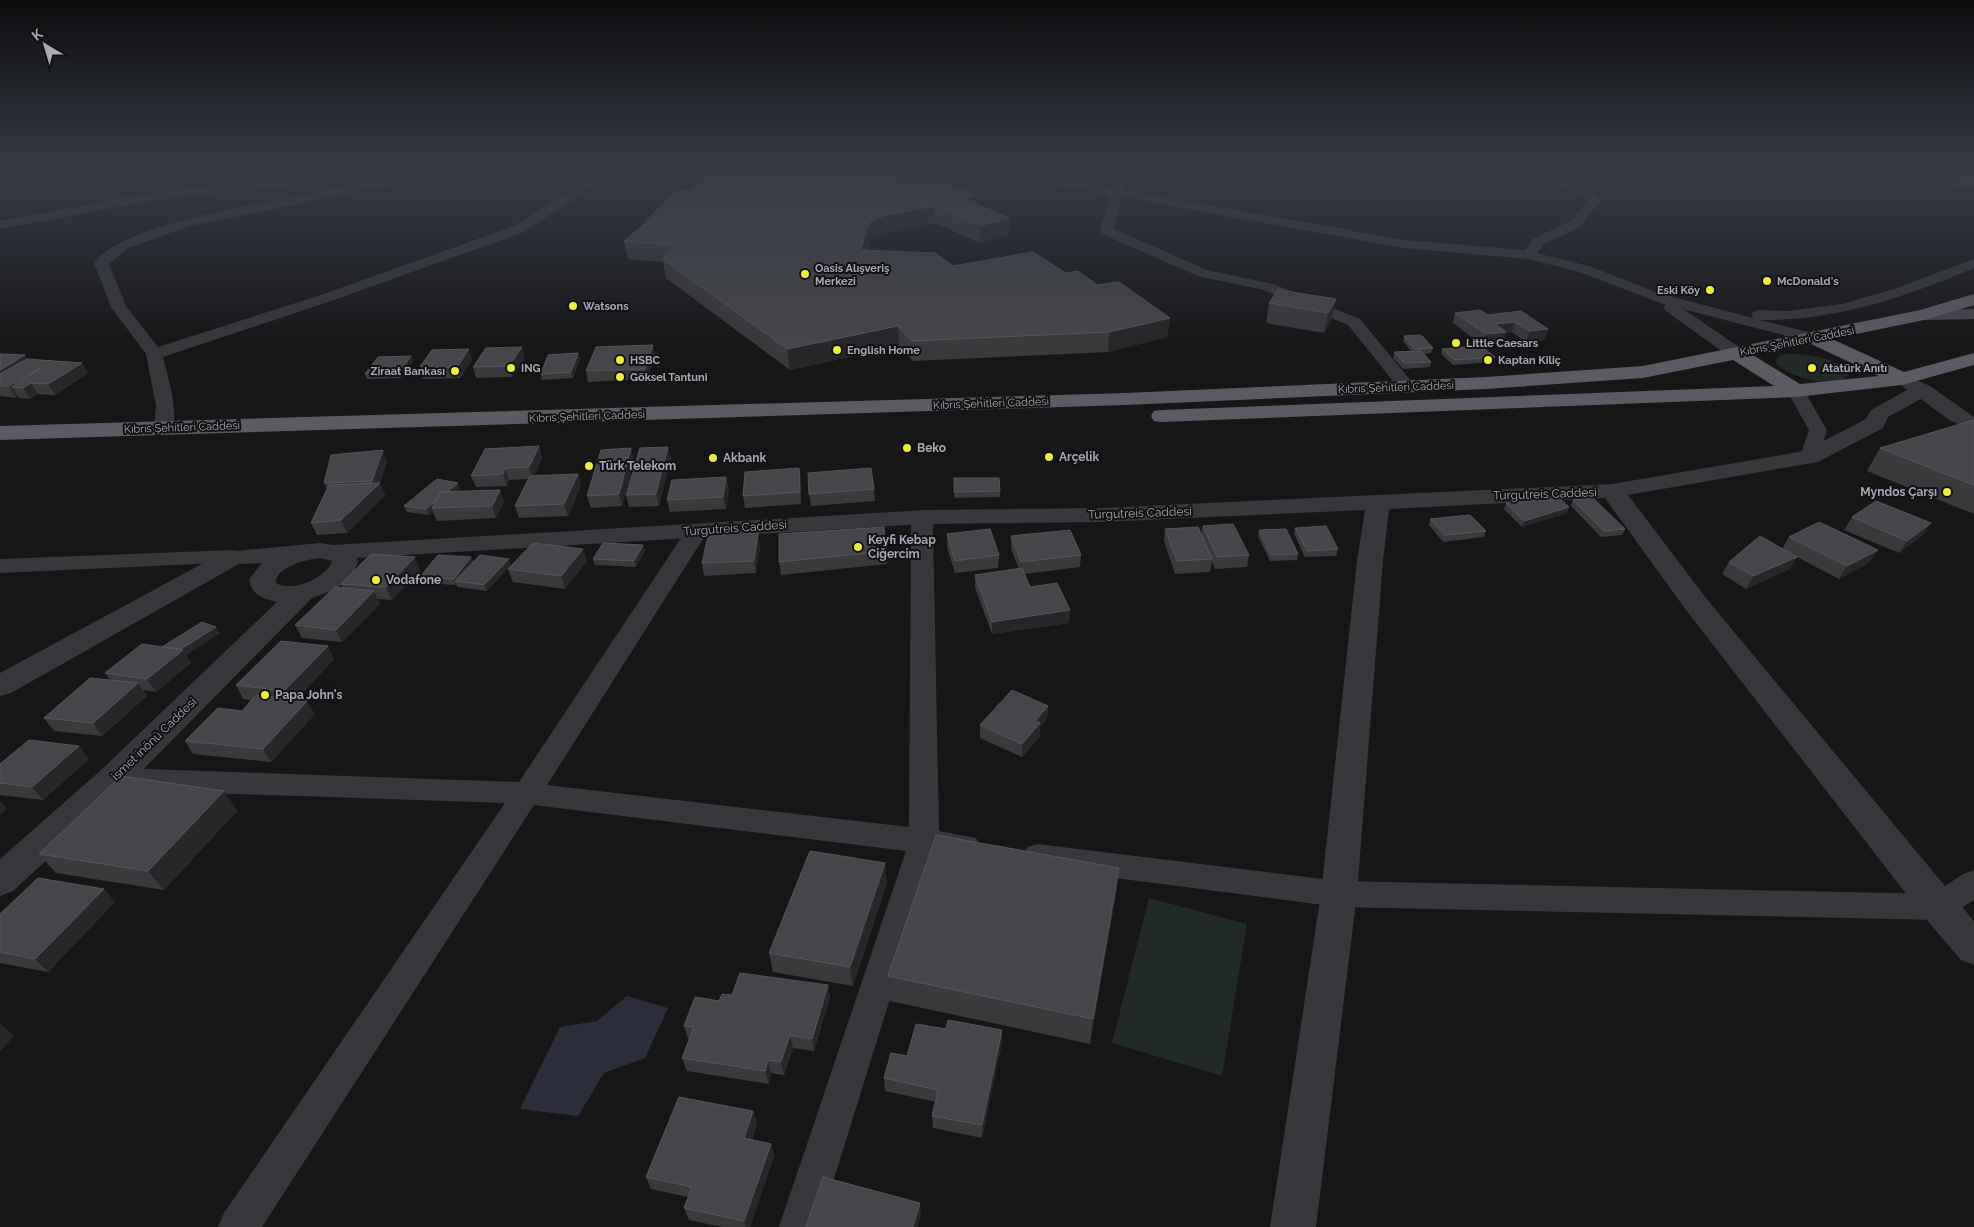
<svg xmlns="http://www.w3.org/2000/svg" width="1974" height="1227" viewBox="0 0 1974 1227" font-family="Raleway,sans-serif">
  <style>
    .green { fill: #222a26 }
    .water { fill: #2c2f3b }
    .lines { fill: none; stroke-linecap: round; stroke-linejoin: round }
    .minor { fill: #38373c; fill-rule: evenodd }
    .tertiary { fill: #38373c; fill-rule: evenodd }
    .secondary { fill: #45454c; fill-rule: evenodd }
    .trunk { fill: #5c5b64; fill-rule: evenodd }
    .wall { fill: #3a393c }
    .shaded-wall { fill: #272628 }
    .building { fill: #464549; stroke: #55555b }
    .poi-dot { fill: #ecee37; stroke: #111112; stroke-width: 2 }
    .labels { text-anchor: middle; stroke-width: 4; stroke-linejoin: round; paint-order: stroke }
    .far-poi-label { font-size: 11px; font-weight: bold; fill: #a8a8b7; stroke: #111112; text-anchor: start }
    .far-street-label { font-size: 11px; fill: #a8a8b7; stroke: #111112 }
    .poi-label { font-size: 12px; font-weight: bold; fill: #a8a8b7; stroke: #111112; text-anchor: start }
    .street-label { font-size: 12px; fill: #a8a8b7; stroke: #111112 }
  </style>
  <rect width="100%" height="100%" fill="#161617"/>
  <!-- green -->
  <path class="green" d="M1787 354C1806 354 1838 356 1848 375 1835 392 1791 376 1777 365L1776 360 1779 356Z
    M1149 898 1247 924 1222 1076 1112 1043Z"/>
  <!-- water -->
  <path class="water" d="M627 996 668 1008 645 1058 604 1073 578 1116 520 1109 560 1027 597 1021Z"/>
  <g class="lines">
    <!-- minor -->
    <path class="minor" d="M406 173H424L400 183 190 226 128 248 109 264 126 306 158 347 321 295 514 226 599 173H613L524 232 331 301 163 357C167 375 181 415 170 432H156L154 428 156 406 146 354 111 307 94 263C122 223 268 203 318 192 210 183 106 210 0 229V221C108 202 211 176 322 185L326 186 327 190Z
      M1004 173H1030L1112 188 1116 173H1128L1124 190 1404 240 1525 250 1534 238 1571 221 1588 200 1581 195 1527 173C1547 173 1588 183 1601 199L1581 227 1544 244 1537 253 1589 266 1658 293 1753 318 1751 315 1753 312 1759 310 1787 311 1842 304 1891 290 1974 259V268C1905 297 1836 321 1760 320L1820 335 1822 338 1820 341 1814 343 1683 309 1742 349 1744 353 1742 357H1730L1666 311 1663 308 1666 305 1579 272 1529 259 1404 248 1122 197 1114 229 1207 270 1273 284 1360 319 1416 387 1413 391H1401L1348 325 1264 290 1198 276 1102 234 1100 231 1110 195 1010 177Z
      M1796 386 1802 387 1827 430 1817 461H1803L1800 457 1809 430 1787 391 1790 387Z
      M925 511 932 513 936 517 933 526 939 831 976 838 980 846 976 854 965 858 935 854 819 1227H779L906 851 534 805 262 1227H218L224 1213 505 803 117 790 107 786 103 779 107 772 117 768 519 782 689 526 697 525 705 526 708 531 547 785 909 827 911 526 918 513Z
      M233 550 241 552 244 557 241 562 0 573V559Z
      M1038 844 1339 881 1933 894 1963 874 1974 870V900L1949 916 1938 920 1339 907 1038 868 1027 865 1023 856 1027 847Z"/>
    <!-- tertiary -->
    <path class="tertiary" d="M1908 376 1930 386 1974 417V431L1949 420 1921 399 1888 417 1883 428 1818 462 1628 495 1706 598 1974 921V965L1961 960 1925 918 1686 610 1605 498 1389 509 1383 561 1357 894 1316 1227H1270L1321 894 1357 561 1365 510 1102 522 925 524 356 558 358 561C352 583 333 591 312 598L125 788 13 891 0 896V859L101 770 277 602C263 599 251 595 249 579L262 563 239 564 11 693 0 696V673L224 552 320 543 333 545 925 510 1102 508 1612 484 1804 451 1866 419 1871 410 1907 390 1898 382 1901 378ZM320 558 332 561C327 578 292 593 276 583 275 567 308 559 320 558Z"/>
    <!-- secondary -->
    <path class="secondary" d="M1974 309V319L1924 320 1918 319 1915 315 1918 311 1924 310Z"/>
    <!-- trunk -->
    <path class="trunk" d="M1974 294V305L1924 320 1832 339 1904 372 1974 353V365L1902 385 1796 397 1162 422 1154 421 1151 416 1154 411 1162 410 1774 386 1733 360 1643 378 1486 389 1125 405 0 440V426L1125 393 1486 377 1643 366 1920 310ZM1811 344 1879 376 1800 384 1753 355Z"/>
  </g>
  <!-- wall -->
  <path class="wall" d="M855 173 853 178 976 204 1009 235 980 243 935 223 887 233 871 239 868 250 953 266 1066 273 1097 285 1170 318 1167 337 1108 352 913 361 899 346 790 370 666 278 663 262 628 259 624 241 690 191Z
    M1954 173H1974V190L1949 186Z
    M1336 299 1332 319 1324 333 1266 323 1269 303Z
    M1455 313 1488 315 1548 329 1544 340 1526 342 1512 332 1506 333 1503 343 1482 345 1453 323Z
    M1404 336 1433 348 1431 353 1424 354 1431 362 1430 367 1403 369 1393 358 1394 352 1411 351 1403 341Z
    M653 345 655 356 647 379 588 382 586 371Z
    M1442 349 1495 357 1493 362 1453 365 1441 354Z
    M578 353 580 359 573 378 542 380 541 374Z
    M0 354 27 359 88 373 55 395 38 394 30 399 19 398 18 396 16 398 0 396Z
    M411 356 413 361 401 378 367 379 365 374Z
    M525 358 512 377 476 378 473 367Z
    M472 360 460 378 423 379 419 368Z
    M1974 420V514L1867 471 1880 448Z
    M539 446 542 458 534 475 578 474 581 486 568 516 519 518 515 506 528 479 509 480 507 486 476 487 471 476Z
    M671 458 659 506 629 507 626 495Z
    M634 460 622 506 591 508 587 496Z
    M387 461 380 484 385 495 347 533 317 535 311 523 327 489 324 483Z
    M799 468 801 480V504L745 508 743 496Z
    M726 477 729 489 726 509 670 512 667 500Z
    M954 478 1000 491V497L954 498Z
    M460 489 457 491 500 490 504 502 496 518 437 521 433 512 429 515 407 512 404 506Z
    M874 489 875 501 811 506 809 494Z
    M1573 500 1625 529 1622 535 1601 537 1571 506Z
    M1506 503 1569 507 1567 513 1522 527 1504 509Z
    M1852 517 1923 535 1899 553 1844 530Z
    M1430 519 1486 531 1484 537 1443 542 1429 525Z
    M1203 526 1249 555 1247 567 1215 569 1212 561 1210 572 1175 574 1164 541 1165 529 1201 534Z
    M884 527 887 564 781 575 779 562Z
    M1295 528 1338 549 1336 556 1305 557 1294 534Z
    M1259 530 1298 554 1297 560 1270 561 1258 536Z
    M947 534 999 555 998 568 955 573 947 547Z
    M1011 536 1081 555 1080 567 1024 574 1030 587 1070 610 1069 623 992 634 975 588V575L1019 569 1011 549Z
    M1789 537 1870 562 1839 579 1797 557 1790 569 1746 589 1722 574 1729 562 1782 549Z
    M643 545 645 551 636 567 595 565 593 559Z
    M760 546 756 573 704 576 702 563Z
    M587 561 565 589 513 582 508 569Z
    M473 562 511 565 487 591 457 587V585L422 583 420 577Z
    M420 570 392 600 378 599 380 604 342 642 302 638 295 625 343 588 341 584Z
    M220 633 186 655 191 663 156 692 143 690 147 696 102 736 54 731 44 718 110 680 105 673 162 647Z
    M334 659 296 700 315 714 271 762 193 754 185 741 242 711 252 700 243 699 236 685Z
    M1048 706 1047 719 1040 727V736L1022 757 980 738V725Z
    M79 746 89 759 43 800 0 795V764Z
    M224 791 237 811 164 890 56 873 39 854Z
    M885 863 887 883 853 986 773 972 769 953Z
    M1119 868 1116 894 1090 1044 890 1001 888 976Z
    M115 902 48 972 0 963V914Z
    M828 985 830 998 814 1051 793 1048 784 1075 771 1073 769 1084 687 1071 682 1058 690 1039H688L684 1026 719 1001 732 995Z
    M946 1029 1002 1030V1042L982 1138 933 1128 932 1116 936 1102 885 1091 884 1078 907 1056Z
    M753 1111 757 1123 752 1140 771 1144 774 1156 750 1227H722L689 1220 684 1208 688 1197 651 1189 646 1177Z"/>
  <!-- shaded-wall -->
  <path class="shaded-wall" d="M848 173H855L847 194 846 178Z
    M976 195V212L964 199Z
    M934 206 935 223 887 233 871 239 862 268 860 250 870 221 886 215Z
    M1010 218 1009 235 980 243V226Z
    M1336 299 1332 319 1324 333 1328 313Z
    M1170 318 1167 337 1108 352 1109 332Z
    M1515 322 1512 332 1506 333 1503 343 1482 345 1486 334 1495 324Z
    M898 326 899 346 790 370 787 349Z
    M1548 329 1544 340 1526 342 1530 331Z
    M653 345 655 356 647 379 645 369Z
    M522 347 525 358 512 377 509 366Z
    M469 349 472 360 460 378 457 367Z
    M578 353 580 359 573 378 571 372Z
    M25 355 32 366 0 385V370Z
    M411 356 413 361 401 378 399 373Z
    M82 363 88 373 55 395 48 384Z
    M41 368 31 383 38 394 30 399 23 388 12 387 18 396 16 398 9 386Z
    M539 446 542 458 533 479 529 467Z
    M668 447 671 458 659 506 656 494Z
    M631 448 634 460 622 506 619 494Z
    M383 450 387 461 380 484 385 495 347 533 341 520 375 488 372 481Z
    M505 468 509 480 507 486 503 474Z
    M799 468 801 480V504L800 492Z
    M578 474 581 486 568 516 564 504Z
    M726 477 729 489 726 509 723 497Z
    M458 483 460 489 437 508H432L433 512 429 515 426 509Z
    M500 490 504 502 496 518 492 506Z
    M1569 507 1567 513 1522 527 1524 521Z
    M1931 523 1923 535 1899 553 1907 541Z
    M758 533 760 546 756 573 754 561Z
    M643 545 645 551 636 567 634 561Z
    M583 549 587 561 565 589 561 576Z
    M1878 550 1870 562 1839 579 1847 566Z
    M415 557 420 570 392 600 386 587Z
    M471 557 474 563 455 581 456 585 454 579Z
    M1797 557 1790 569 1746 589 1753 576Z
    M509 559 511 565 487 591 484 585Z
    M374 591 380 604 342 642 336 630Z
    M1070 610 1069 623 992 634V622Z
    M216 627 220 633 186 655 191 663 156 692 147 679 182 650 181 649Z
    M328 646 334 659 292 704 284 691Z
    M138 683 147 696 102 736 93 723Z
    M307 701 315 714 271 762 263 749Z
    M1048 706 1047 719 1040 727V736L1022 757V744L1035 721Z
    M79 746 89 759 43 800 32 787Z
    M224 791 237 811 164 890 148 871Z
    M1 802 7 809 0 815V803Z
    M885 863 887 883 853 986 850 967Z
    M1119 868 1116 894 1090 1044 1093 1019Z
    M104 889 115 902 48 972 35 959Z
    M828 985 830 998 814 1051 812 1039Z
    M0 1023 14 1036 0 1052Z
    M1002 1030V1042L982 1138V1125Z
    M790 1035 793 1048 784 1075 781 1062Z
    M768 1060 771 1073 769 1084 765 1071Z
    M753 1111 757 1123 748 1150 744 1138Z
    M771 1144 774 1156 750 1227H746L744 1221Z
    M920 1203 921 1215 918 1227H913Z"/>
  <!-- building -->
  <path class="building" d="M709 173H848L846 178 936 180 976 195 964 199 1010 218 980 226 934 206 886 215 870 221 860 250 935 253 953 266 1033 252 1066 273 1078 271 1097 285 1119 282 1170 318 1109 332 912 341 898 326 787 349 663 259 676 245 624 241 640 228 675 191H690Z
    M1955 173H1974V181L1953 177Z
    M1278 290 1336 299 1328 313 1269 303Z
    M1480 310 1488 315 1521 311 1548 329 1530 331 1515 322 1495 324 1506 332 1486 334 1455 313Z
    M1421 335 1433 348 1415 349 1404 336Z
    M653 345 645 369 586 371 596 347Z
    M1481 346 1495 357 1455 360 1442 349Z
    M522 347 509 366 473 367 486 348Z
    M469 349 457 367 419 368 432 350Z
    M1421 351 1431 362 1404 363 1394 352Z
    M578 353 571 372 541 374 548 355Z
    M0 354 25 355 0 370Z
    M411 356 399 373 365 374 378 357Z
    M27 359 82 363 48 384 31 383 23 388 12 387 41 368 9 386H0V374Z
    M1974 420V485L1880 448Z
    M539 446 529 467 505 468 503 474 471 476 485 449Z
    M668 447 656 494 626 495 640 448Z
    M631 448 619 494 587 496 601 450Z
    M383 450 372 481 324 483 331 455Z
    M799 468 800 492 743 496 745 472Z
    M871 468 874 489 809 494 808 473Z
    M578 474 564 504 515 506 530 476Z
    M726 477 723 497 667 500 672 480Z
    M954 478H999L1000 491 954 492Z
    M437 479 458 483 447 492H441L436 501 426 509 404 506Z
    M380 483 341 520 311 523 329 485Z
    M500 490 492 506 432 508 441 492Z
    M1593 498 1625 529 1604 531 1573 500Z
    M1560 499 1569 507 1524 521 1506 503Z
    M1876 501 1931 523 1907 541 1852 517Z
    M1470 515 1486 531 1445 535 1430 519Z
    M1819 522 1878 550 1847 566 1789 537Z
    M1233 524 1249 555 1217 557 1203 526Z
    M1326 526 1338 549 1307 551 1295 528Z
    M884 527 886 551 779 562V534Z
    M1198 527 1212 559 1177 561 1165 529Z
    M990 529 999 555 955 561 947 534Z
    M1286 529 1298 554 1271 555 1259 530Z
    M1070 530 1081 555 1021 562 1011 536Z
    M758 533 754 561 702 563 708 536Z
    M1760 536 1797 557 1753 576 1729 562Z
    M533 543 583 549 561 576 508 569Z
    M603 543 643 545 634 561 593 559Z
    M371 554 415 557 386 587 341 584Z
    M438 555 471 557 454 579 420 577Z
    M480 555 509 559 484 585 455 581Z
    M1022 568 1030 587 1057 583 1070 610 992 622 975 575Z
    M335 587 374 591 336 630 295 625Z
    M202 622 216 627 181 649 162 647Z
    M281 641 328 646 284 691 236 685Z
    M142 644 183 650 147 679 105 673Z
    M90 678 138 683 93 723 44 718Z
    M1012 690 1048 706 1035 721 1040 723 1022 744 980 725Z
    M256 695 307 701 263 749 185 741 218 708 242 711Z
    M29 740 79 746 32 787 0 783V764Z
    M121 776 224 791 148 871 39 854Z
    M936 835 1119 868 1093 1019 888 976Z
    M810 851 885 863 850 967 769 953Z
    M38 878 104 889 35 959 0 952V914Z
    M740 973 828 985 812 1039 790 1035 781 1062 768 1060 765 1071 682 1058 694 1027 684 1026 695 997 719 1001 722 994 732 995Z
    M948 1020 1002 1030 982 1125 932 1116 938 1090 884 1078 891 1053 907 1056 916 1024 946 1029Z
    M679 1097 753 1111 744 1138 771 1144 744 1221 684 1208 692 1187 646 1177Z
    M823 1177 920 1203 913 1227H806Z"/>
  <!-- sky -->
  <linearGradient id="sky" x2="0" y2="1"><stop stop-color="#0c0c0d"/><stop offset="0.5" stop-color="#363c47"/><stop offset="1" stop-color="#363c47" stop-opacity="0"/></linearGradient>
  <rect width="1974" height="345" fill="url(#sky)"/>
  <!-- markers -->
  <g class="poi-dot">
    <circle cx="805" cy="274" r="5"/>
    <circle cx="1767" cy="281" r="5"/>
    <circle cx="1710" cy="290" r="5"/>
    <circle cx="573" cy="306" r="5"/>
    <circle cx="1456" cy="343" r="5"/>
    <circle cx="837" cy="350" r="5"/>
    <circle cx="620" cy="360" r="5"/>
    <circle cx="1488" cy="360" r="5"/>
    <circle cx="511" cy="368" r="5"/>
    <circle cx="1812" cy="368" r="5"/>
    <circle cx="455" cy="371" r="5"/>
    <circle cx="620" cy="377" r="5"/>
    <circle cx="907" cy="448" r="5"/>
    <circle cx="1049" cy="457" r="5"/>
    <circle cx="713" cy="458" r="5"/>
    <circle cx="589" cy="466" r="5"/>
    <circle cx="1947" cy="492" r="5"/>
    <circle cx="858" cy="547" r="5"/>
    <circle cx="376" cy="580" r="5"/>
    <circle cx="265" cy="695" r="5"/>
  </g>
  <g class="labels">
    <!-- far-poi labels -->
    <g class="far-poi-label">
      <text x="815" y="272">Oasis Alışveriş<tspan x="815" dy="13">Merkezi</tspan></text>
      <text x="1777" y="285">McDonald's</text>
      <text x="1700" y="294" text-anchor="end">Eski Köy</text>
      <text x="583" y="310">Watsons</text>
      <text x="1466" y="347">Little Caesars</text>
      <text x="847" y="354">English Home</text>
      <text x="630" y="364">HSBC</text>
      <text x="1498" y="364">Kaptan Kiliç</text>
      <text x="521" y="372">ING</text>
      <text x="1822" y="372">Atatürk Anıtı</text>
      <text x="445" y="375" text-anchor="end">Ziraat Bankası</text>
      <text x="630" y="381">Göksel Tantuni</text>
    </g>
    <!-- far-street labels -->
    <g class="far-street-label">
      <text transform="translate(1797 341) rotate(-11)" y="4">Kıbrıs Şehitleri Caddesi</text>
      <text transform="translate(1396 387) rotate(-2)" y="4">Kıbrıs Şehitleri Caddesi</text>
      <text transform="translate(991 403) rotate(-2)" y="4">Kıbrıs Şehitleri Caddesi</text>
      <text transform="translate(587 416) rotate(-2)" y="4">Kıbrıs Şehitleri Caddesi</text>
      <text transform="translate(182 427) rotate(-2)" y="4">Kıbrıs Şehitleri Caddesi</text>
    </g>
    <!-- poi labels -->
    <g class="poi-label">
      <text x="917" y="452">Beko</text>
      <text x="1059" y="461">Arçelik</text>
      <text x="723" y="462">Akbank</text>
      <text x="599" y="470">Türk Telekom</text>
      <text x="1937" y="496" text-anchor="end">Myndos Çarşı</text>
      <text x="868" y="544">Keyfi Kebap<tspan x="868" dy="14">Ciğercim</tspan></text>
      <text x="386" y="584">Vodafone</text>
      <text x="275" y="699">Papa John's</text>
    </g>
    <!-- street labels -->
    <g class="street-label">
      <text transform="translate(1545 494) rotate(-2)" y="4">Turgutreis Caddesi</text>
      <text transform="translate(1140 513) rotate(-2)" y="4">Turgutreis Caddesi</text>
      <text transform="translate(735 528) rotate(-4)" y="4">Turgutreis Caddesi</text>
      <text transform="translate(154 739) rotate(-44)" y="4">ismet inönü Caddesi</text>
    </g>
  </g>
  <!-- north arrow -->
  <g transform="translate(45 45) rotate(322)" stroke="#111112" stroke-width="4" paint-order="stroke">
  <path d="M0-4L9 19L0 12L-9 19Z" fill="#a8a8b7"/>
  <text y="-8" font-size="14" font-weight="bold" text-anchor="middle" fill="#a8a8b7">K</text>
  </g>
</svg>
